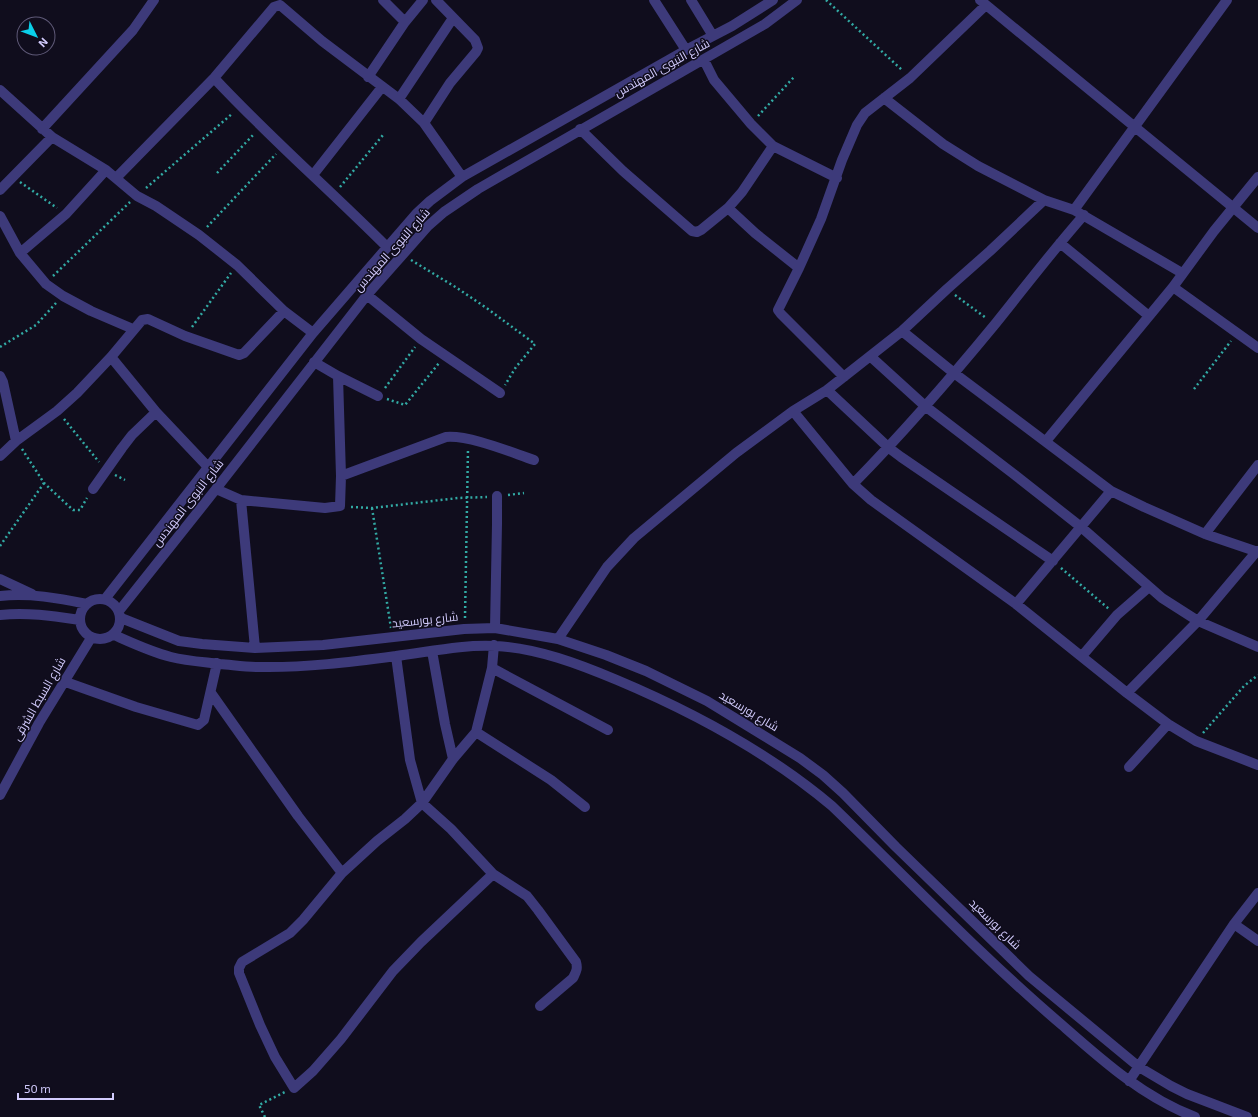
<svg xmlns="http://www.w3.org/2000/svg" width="1258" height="1117" viewBox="0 0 1258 1117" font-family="'Exo 2',Cairo,sans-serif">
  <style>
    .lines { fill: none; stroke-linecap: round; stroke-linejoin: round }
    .path { stroke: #32aaa4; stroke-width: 2.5; stroke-dasharray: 2 3; stroke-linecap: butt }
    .minor { stroke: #3d3a7a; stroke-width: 10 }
    .labels { text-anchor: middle; stroke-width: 3; stroke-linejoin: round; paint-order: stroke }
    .street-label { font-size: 12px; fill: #d2cbfd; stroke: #100d1d }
  </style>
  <rect width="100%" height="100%" fill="#100d1d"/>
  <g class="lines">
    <!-- path -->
    <path class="path" d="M826 0 902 70
      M758 116 794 77
      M217 173 254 134
      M20 182 57 208
      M340 187 383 135
      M146 188 233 113
      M207 227 276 154
      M411 260 457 288 488 309 535 344 516 367 505 385
      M53 276 130 202
      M955 295 986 318
      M192 327 231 273
      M0 347 36 325 56 303
      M385 388 415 347
      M1194 389 1231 341
      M387 399 405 405 439 363
      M64 419 99 462
      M22 449 44 483 73 510H80L87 498
      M115 475 125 480
      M508 495 524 493
      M351 507 372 508 458 498 487 497
      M372 508 391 628
      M0 546 44 483
      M1061 568 1109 609
      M465 618 468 449
      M1203 733 1244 686 1258 675
      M265 1117 259 1105 285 1092"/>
    <!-- minor -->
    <path class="minor" d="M383 0 405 22
      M654 0 686 50
      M691 0 713 36
      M980 0 1258 228
      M704 60 714 80 751 124 773 146 837 178
      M368 77 405 22 423 0
      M214 78C269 137 330 190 387 247
      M0 90 52 137 106 170 137 196 156 206 199 235 237 265 284 311 313 333
      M884 98 943 144 978 166 1044 200 1074 210
      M399 99 453 18
      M424 123 450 83 476 52 478 48 475 40 436 0
      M42 129 133 30 154 0
      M580 129 623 171 692 231 697 232 701 230 728 208
      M773 146 742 192 728 208 755 233 799 268
      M313 175 382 87
      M1258 177 1214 231 1173 287 1258 348
      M116 178 214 78 274 7 280 5 322 41 399 99 424 123 462 177
      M0 190 52 137
      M0 216 20 253 46 284 63 296 91 311 133 329
      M1060 243 1149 316
      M20 253 66 214 106 170
      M1182 273 1074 210 1227 0
      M367 295 421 339 500 393
      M902 331 954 373 1111 491 1144 507 1205 534 1258 552
      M870 356 925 406 1015 475 1081 527 1162 598 1198 621 1258 647
      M111 357 156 412 208 467
      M314 362 338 376 378 396
      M0 376 3 382 16 441
      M844 377 781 314 778 310 799 268 821 219 842 160 857 125 865 113 910 78 986 5
      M827 390 889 448 901 457 1053 561
      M793 411 853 484 871 500 1016 604 1127 693 1168 724 1196 741 1258 765
      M1046 441 1173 287
      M0 456 16 441 57 411 77 393 111 357 142 320 148 319 185 336 239 355 244 353 284 311
      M341 476 446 437C470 435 510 452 534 460
      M853 484C903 433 950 379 996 323 1025 287 1053 250 1084 215
      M93 489 122 448 132 435 156 412
      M216 489 241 500 325 508 340 506 341 476 338 376
      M241 500 255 648
      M1205 534 1258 465
      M0 579 32 594
      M0 596C30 593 58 598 87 604
      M80 619a20 20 0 1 1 40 0a20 20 0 1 1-40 0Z
      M105 599 313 333 416 214 430 201 462 177 686 50 732 26 773 0
      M1016 604 1111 491
      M119 611 216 489 367 295 428 226 444 212 478 189 765 24 797 0
      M0 615C27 612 53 616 80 620
      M121 618 179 641 202 644 255 648 323 645 464 629 495 628 558 639 606 655 646 671 707 701 800 758 823 775 843 793 896 847 1029 976 1139 1067 1171 1086 1187 1094 1247 1117
      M495 628 497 524V496
      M114 635C132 643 151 652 171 657 187 661 204 662 220 664 233 665 246 667 259 667 304 668 351 662 396 656 428 652 464 644 496 646 537 648 579 664 617 680 693 712 768 752 832 806 908 879 981 956 1062 1025 1103 1061 1143 1097 1195 1117
      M558 639 607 567 634 538 736 453 793 411 827 390 902 331 947 289 990 251 1044 200
      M432 651 445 724 453 759
      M396 656 410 760 422 803 451 829 493 874 527 896 538 910 576 962C578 969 576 972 573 978L540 1006
      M1082 656 1117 615 1149 587
      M492 668 608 730
      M63 681 136 707 198 725 204 720 217 663
      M211 693 298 816 342 873
      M1127 693 1198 621 1257 551
      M476 732 551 780 585 807
      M1129 767 1168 724
      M0 795 39 723 91 638
      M493 874 421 942 393 971 341 1039 313 1071 294 1088 275 1057 260 1025 239 973V968L242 962 290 933 303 920 342 873 377 841 405 819 422 803 453 759 476 732 492 668 494 645
      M1234 924 1258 941
      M1129 1081 1234 924 1258 893"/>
  </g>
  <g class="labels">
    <!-- street labels -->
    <g class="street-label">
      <text transform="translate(662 68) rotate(-29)" y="4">شارع النبوى المهندس</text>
      <text transform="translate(392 250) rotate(-48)" y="4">شارع النبوى المهندس</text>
      <text transform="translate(188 503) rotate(-52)" y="4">شارع النبوى المهندس</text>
      <text transform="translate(425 620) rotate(-6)" y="4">شارع بورسعيد</text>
      <text transform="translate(39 699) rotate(-60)" y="4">شارع السبط الشرقى</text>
      <text transform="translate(749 711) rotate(31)" y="4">شارع بورسعيد</text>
      <text transform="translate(995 924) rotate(44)" y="4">شارع بورسعيد</text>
    </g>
  </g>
  <!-- north arrow -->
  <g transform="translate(36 36) rotate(132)"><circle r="19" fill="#100d1d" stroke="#5e5977"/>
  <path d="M0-3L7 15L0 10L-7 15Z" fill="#0ad0ea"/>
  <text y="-6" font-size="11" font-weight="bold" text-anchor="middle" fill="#d2cbfd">N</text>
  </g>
  <!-- scale -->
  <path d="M18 1093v6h95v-6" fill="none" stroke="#d2cbfd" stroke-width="2"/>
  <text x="24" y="1093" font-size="12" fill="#d2cbfd" stroke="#100d1d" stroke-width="3" paint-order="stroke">50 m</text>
</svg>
